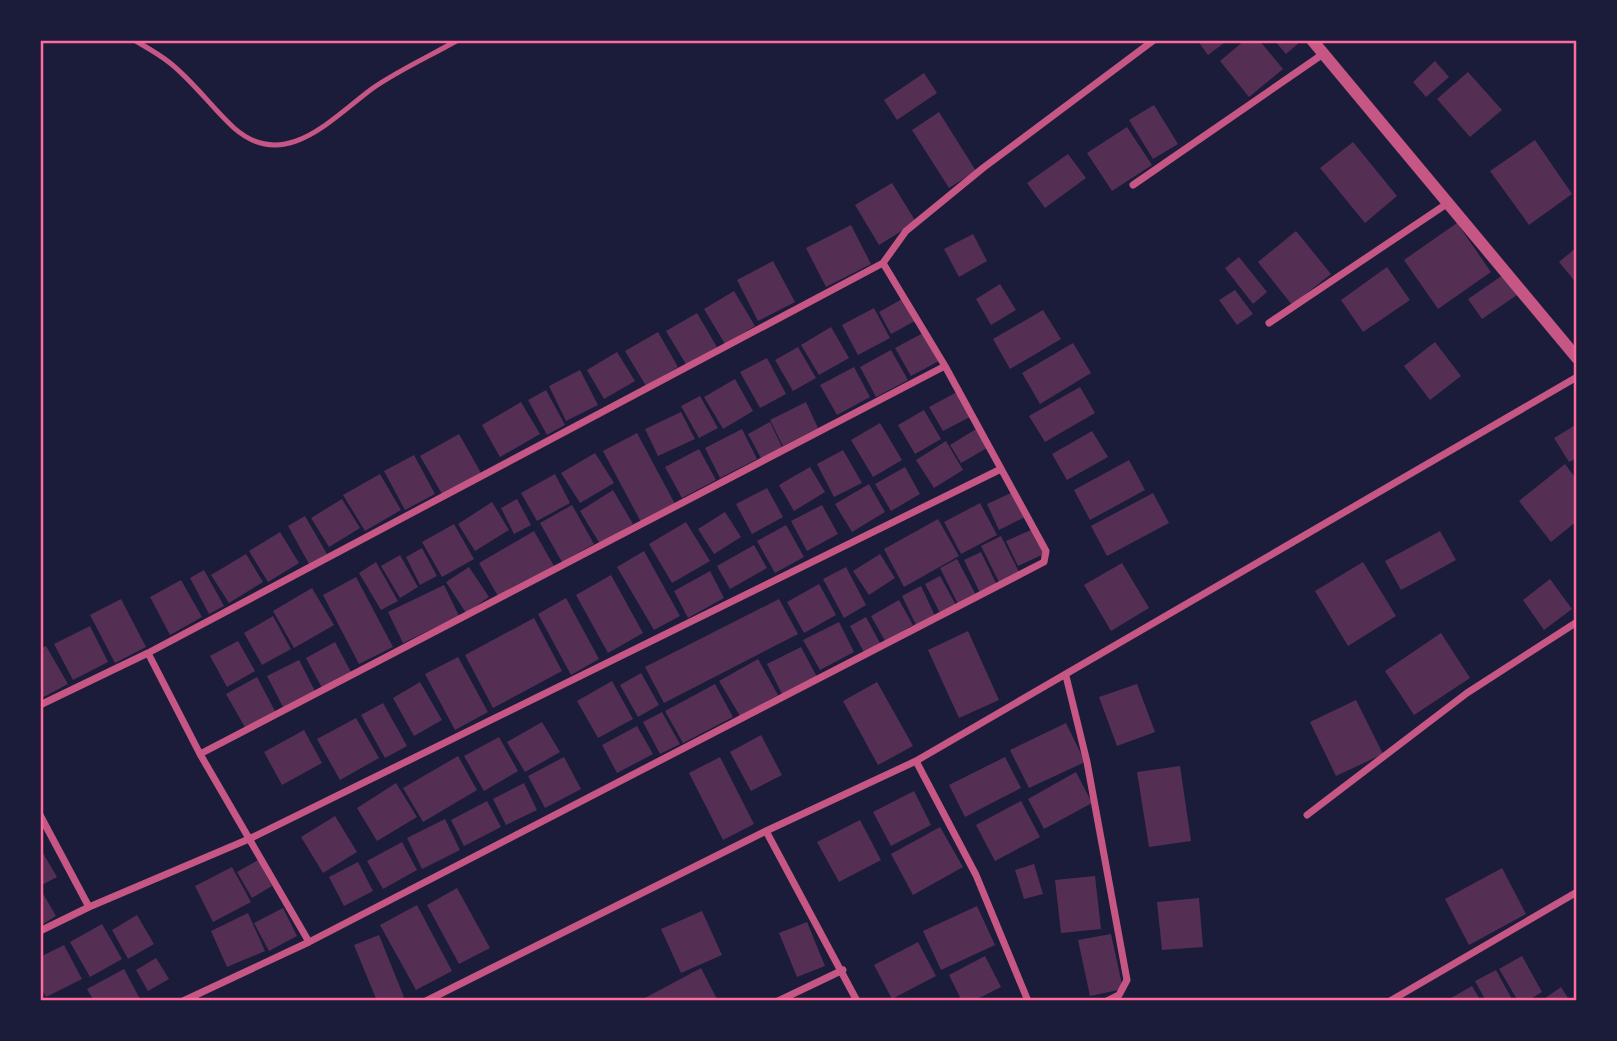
<svg xmlns="http://www.w3.org/2000/svg" width="1617" height="1041" viewBox="0 0 1617 1041" font-family="'Fira Sans',sans-serif">
  <style>
    .building { fill: #542f53 }
    .lines { fill: none; stroke-linecap: round; stroke-linejoin: round }
    .service { stroke: #c65784; stroke-width: 5 }
    .minor { stroke: #c65784; stroke-width: 7 }
    .tertiary { stroke: #c65784; stroke-width: 12 }
    .neatline { fill: none; stroke: #ff6b9d; stroke-width: 2.5 }
  </style>
  <rect width="100%" height="100%" fill="#1b1b3a"/>
  <!-- building -->
  <path class="building" d="M1197 40H1228L1208 55Z
    M1245 40H1259L1283 69 1249 97 1220 61Z
    M1274 40H1297L1299 43 1286 54Z
    M1435 61 1449 77 1426 97 1413 82Z
    M1468 72 1502 110 1470 137 1437 99Z
    M924 73 937 93 897 120 884 100Z
    M1154 105 1178 144 1153 159 1129 120Z
    M939 112 976 171 949 188 912 130Z
    M1127 127 1152 165 1112 191 1087 153Z
    M1535 140 1572 194 1529 225 1490 171Z
    M1353 142 1397 196 1365 223 1320 168Z
    M1068 154 1086 178 1045 208 1027 183Z
    M892 183 916 222 879 245 855 205Z
    M1457 223 1491 272 1438 309 1404 260Z
    M851 225 871 264 826 287 806 248Z
    M1296 231 1331 274 1292 305 1258 262Z
    M973 234 987 261 959 277 944 249Z
    M1577 247V284L1559 262Z
    M1239 257 1267 292 1253 304 1225 268Z
    M773 261 795 302 758 321 737 280Z
    M1387 267 1410 300 1363 332 1341 300Z
    M1503 275 1517 295 1482 319 1468 299Z
    M1000 284 1016 310 991 325 976 299Z
    M1235 290 1253 314 1237 325 1219 300Z
    M734 291 755 326 725 344 704 309Z
    M902 299 915 321 891 334 879 312Z
    M874 308 890 338 858 355 842 325Z
    M1043 310 1061 339 1010 369 993 339Z
    M697 313 717 347 687 366 666 331Z
    M831 327 849 358 819 375 801 345Z
    M658 332 678 367 646 386 625 351Z
    M923 333 939 361 911 376 895 348Z
    M1435 342 1461 376 1430 400 1404 366Z
    M1073 343 1091 373 1040 404 1022 373Z
    M798 347 816 378 793 391 775 360Z
    M891 350 908 380 876 397 860 367Z
    M617 352 635 381 604 399 587 370Z
    M767 358 786 394 760 408 740 372Z
    M854 367 870 397 837 415 820 385Z
    M580 370 598 405 566 421 549 386Z
    M735 379 753 411 723 429 704 397Z
    M1080 387 1095 413 1045 442 1029 416Z
    M546 390 565 425 547 435 528 400Z
    M957 392 970 417 943 431 929 407Z
    M700 396 718 428 699 438 681 406Z
    M521 402 540 434 500 457 482 425Z
    M806 402 818 428 783 446 770 420Z
    M924 410 941 439 915 454 898 425Z
    M681 412 695 439 658 456 645 429Z
    M770 422 783 449 762 460 748 434Z
    M880 423 902 460 873 477 851 440Z
    M1577 424V458L1569 462 1554 438Z
    M742 429 757 459 720 478 705 448Z
    M976 429 987 448 961 463 950 445Z
    M1092 431 1108 457 1067 480 1052 454Z
    M637 433 675 504 641 522 603 451Z
    M459 434 481 473 442 494 420 456Z
    M946 441 963 470 934 488 916 460Z
    M699 449 716 480 682 498 665 467Z
    M843 450 862 483 834 497 817 464Z
    M595 453 614 483 580 503 561 473Z
    M414 455 435 494 405 510 384 471Z
    M1129 460 1145 490 1090 520 1074 490Z
    M1565 464 1577 480V521L1551 542 1519 501Z
    M810 467 825 492 794 511 779 485Z
    M905 467 920 494 891 511 875 484Z
    M380 474 401 510 365 531 343 495Z
    M555 474 570 503 537 521 521 493Z
    M869 484 885 512 852 532 835 504Z
    M767 488 783 517 752 534 736 504Z
    M613 490 633 524 600 544 580 511Z
    M1013 492 1025 517 999 530 987 504Z
    M1153 493 1169 523 1107 556 1091 526Z
    M342 499 360 528 329 547 311 518Z
    M517 499 531 525 514 534 501 508Z
    M492 502 509 530 475 551 458 524Z
    M980 503 997 535 961 554 944 522Z
    M572 505 594 544 562 562 540 523Z
    M822 505 838 534 807 551 791 521Z
    M725 512 741 537 714 554 698 529Z
    M305 516 327 554 309 564 288 526Z
    M938 519 959 556 904 587 884 549Z
    M686 522 710 561 672 583 649 544Z
    M454 524 474 559 442 577 422 542Z
    M786 525 804 557 775 573 757 541Z
    M1033 529 1044 554 1018 566 1006 541Z
    M534 531 554 566 499 598 479 563Z
    M1440 531 1456 560 1401 590 1385 561Z
    M280 532 299 563 268 582 249 551Z
    M1001 536 1019 572 999 582 981 546Z
    M754 545 767 568 730 589 717 566Z
    M422 548 437 576 420 585 406 557Z
    M644 551 680 616 654 630 617 567Z
    M981 552 997 585 980 593 964 560Z
    M246 554 263 582 229 603 211 575Z
    M880 554 895 578 869 595 853 571Z
    M400 555 418 587 400 598 381 566Z
    M957 559 976 595 958 604 940 568Z
    M376 562 398 601 381 610 359 573Z
    M1363 562 1396 616 1348 646 1315 591Z
    M1122 563 1149 608 1111 631 1084 585Z
    M469 567 489 597 466 613 446 582Z
    M846 567 866 605 844 618 823 579Z
    M204 570 224 606 209 614 190 578Z
    M710 571 724 598 688 618 674 591Z
    M611 575 643 633 608 653 576 595Z
    M940 576 957 607 941 615 925 584Z
    M356 577 393 647 359 664 323 595Z
    M1550 579 1572 609 1544 630 1523 600Z
    M181 580 202 617 170 635 150 597Z
    M819 584 836 615 804 633 787 602Z
    M444 585 459 616 403 643 388 612Z
    M921 586 936 618 917 627 902 596Z
    M312 588 334 625 294 648 273 611Z
    M566 598 599 659 571 675 538 614Z
    M121 599 146 647 115 663 90 615Z
    M779 599 798 634 664 703 645 667Z
    M899 600 913 625 885 641 871 616Z
    M273 616 291 649 262 665 244 633Z
    M866 617 881 645 865 654 850 626Z
    M534 618 562 671 493 708 465 655Z
    M839 622 854 652 820 670 803 640Z
    M90 626 108 662 73 680 54 644Z
    M968 631 999 700 959 718 928 650Z
    M1441 633 1470 678 1414 715 1385 671Z
    M238 641 255 671 227 687 210 656Z
    M335 642 351 672 322 688 306 658Z
    M46 646 68 684 40 699V649Z
    M801 647 817 677 782 694 767 664Z
    M458 657 488 712 455 730 425 674Z
    M758 659 778 695 740 716 719 681Z
    M299 660 315 691 283 707 267 676Z
    M641 673 659 705 638 717 620 685Z
    M257 677 276 713 246 729 226 694Z
    M612 681 633 719 598 738 577 701Z
    M420 682 442 720 414 736 393 698Z
    M877 682 913 746 878 765 843 701Z
    M715 684 733 717 683 743 665 711Z
    M1137 684 1155 732 1117 746 1099 697Z
    M1356 700 1383 754 1336 776 1310 722Z
    M383 703 407 746 385 758 361 715Z
    M662 712 680 744 660 754 643 722Z
    M356 718 379 758 340 780 317 739Z
    M542 722 560 752 525 772 507 742Z
    M1066 723 1085 762 1029 788 1010 750Z
    M637 726 653 754 617 773 602 745Z
    M304 730 322 763 282 785 264 752Z
    M761 735 782 775 751 791 730 752Z
    M499 737 518 771 484 791 464 756Z
    M458 756 477 790 423 822 403 788Z
    M564 757 581 789 545 808 528 776Z
    M720 757 754 824 723 840 689 773Z
    M1005 757 1021 788 965 817 949 785Z
    M1180 766 1191 841 1149 847 1137 772Z
    M1076 772 1092 803 1044 829 1028 799Z
    M396 783 417 817 377 841 357 808Z
    M524 783 537 810 506 825 493 799Z
    M914 791 931 825 891 846 873 812Z
    M487 801 501 827 464 846 451 820Z
    M1021 801 1040 837 995 861 976 825Z
    M335 816 357 852 323 873 301 837Z
    M445 819 460 850 422 869 407 838Z
    M860 820 881 860 839 882 817 842Z
    M940 827 963 867 913 895 891 854Z
    M402 842 417 870 383 889 367 861Z
    M40 848 57 877 40 886Z
    M258 860 272 886 252 898 237 872Z
    M358 862 373 891 344 906 329 877Z
    M1034 864 1043 894 1024 899 1015 870Z
    M232 867 251 902 213 922 195 886Z
    M1502 868 1526 914 1469 945 1445 899Z
    M1095 876 1101 929 1061 933 1055 880Z
    M457 888 490 948 459 964 427 905Z
    M42 892 56 916 40 926V894Z
    M1199 898 1203 947 1162 950 1157 902Z
    M417 905 452 971 416 990 380 925Z
    M977 906 995 945 941 970 923 931Z
    M283 908 297 936 269 951 254 923Z
    M702 911 722 955 681 973 661 929Z
    M248 913 265 951 227 967 211 931Z
    M137 915 154 944 128 959 112 930Z
    M807 922 825 966 797 977 779 933Z
    M102 924 122 959 90 977 70 942Z
    M1111 934 1123 989 1090 996 1078 940Z
    M379 935 404 997 395 1001H377L354 945Z
    M918 942 936 976 892 999 874 965Z
    M64 945 82 979 46 997 40 986V957Z
    M985 956 1001 987 973 1001H962L949 975Z
    M1522 956 1542 992 1527 1001H1518L1499 969Z
    M156 958 169 979 148 991 136 970Z
    M701 968 718 1001H644L643 999Z
    M124 969 140 999 94 1001 87 989Z
    M1496 970 1513 1001H1486L1475 981Z
    M1472 986 1481 1001H1453L1451 998Z
    M1561 987 1570 1001H1541Z"/>
  <g class="lines">
    <!-- service -->
    <path class="service" d="M134 40C146 47 159 54 170 63 194 82 212 108 234 128 285 173 332 118 373 88 399 70 430 56 458 40"/>
    <!-- minor -->
    <path class="minor" d="M1133 185 1323 54
      M1269 323 1448 203
      M148 653 200 754 309 942
      M1066 676 1087 762 1127 980 1119 995 1107 1001
      M40 705 148 653 883 263 906 231 983 168 1154 40
      M200 754 945 366
      M916 761 976 875 1028 1001
      M40 815 89 907 40 931
      M1307 815 1467 693 1577 622
      M766 831 857 1001
      M89 907 249 839 1001 469
      M183 1001 309 942 1044 562 1046 551 945 366 883 263
      M426 1001 766 831 916 761 1577 377
      M778 1001 843 970
      M1390 1001 1577 892"/>
    <!-- tertiary -->
    <path class="tertiary" d="M1312 40 1577 358"/>
  </g>
  <!-- border -->
  <rect width="1617" height="1041" fill="none" stroke="#1b1b3a" stroke-width="84"/>
  <rect x="42" y="42" width="1533" height="957" class="neatline"/>
</svg>
